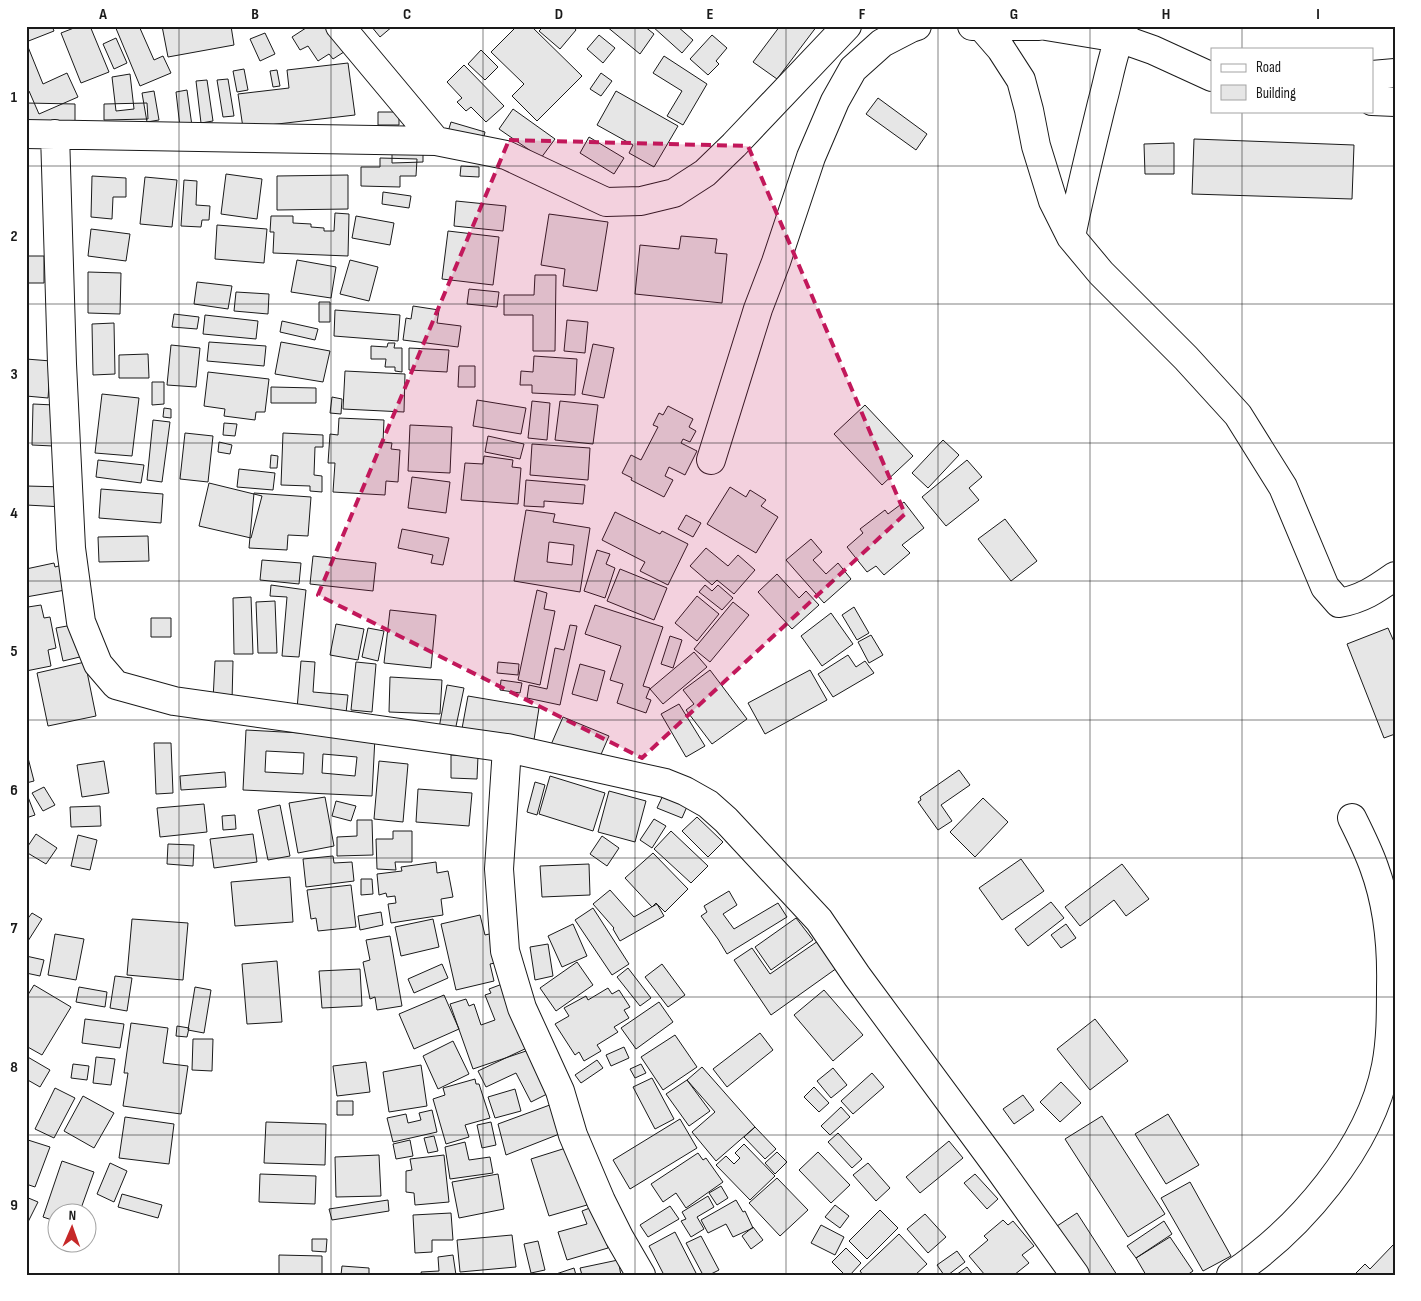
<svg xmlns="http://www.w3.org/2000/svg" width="1421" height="1301" viewBox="0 0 1421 1301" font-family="'Sofia Sans Condensed',sans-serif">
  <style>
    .building { fill: #e6e6e6; stroke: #1a1a1a; fill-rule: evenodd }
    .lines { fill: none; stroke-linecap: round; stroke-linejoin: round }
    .minor-casing { stroke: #1a1a1a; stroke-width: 30 }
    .minor { stroke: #fff; stroke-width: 28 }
    .marked { fill: #c2185b; fill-opacity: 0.2; stroke: #c2185b; stroke-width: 4; stroke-dasharray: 10 6; stroke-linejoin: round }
    .grid { fill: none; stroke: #1a1a1a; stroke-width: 1; stroke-opacity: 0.55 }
    .neatline { fill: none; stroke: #1a1a1a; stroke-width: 2 }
    .grid-label { font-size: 16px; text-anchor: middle; font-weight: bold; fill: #1a1a1a }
  </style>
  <rect width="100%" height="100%" fill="#fff"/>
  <!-- building -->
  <path class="building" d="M26 26H52L54 31 26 42 43 84 67 73 78 97 39 114 29 91 26 92Z
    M79 26H90L109 72 81 83 61 33Z
    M115 26H139L154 60 163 56 171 73 140 86Z
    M162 26H231L234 45 168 57Z
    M309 26H333L347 50 333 59 329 54 318 61 308 46 300 50 292 37Z
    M371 26H393L380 37Z
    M517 26H531L582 76 537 121 512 96 524 84 491 52Z
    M538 26H573L576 30 560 49 539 31 541 29Z
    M606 26H644L654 34 640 54Z
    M652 26H677L693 40 682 53Z
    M780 26H817L777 79 753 62Z
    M265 33 275 54 260 61 250 39Z
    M599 35 615 48 603 63 587 49Z
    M712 35 727 48 716 61 719 64 708 75 690 59Z
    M116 38 127 63 114 69 103 44Z
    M481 50 498 67 485 80 468 64Z
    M664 56 707 84 683 125 667 116 682 91 653 73Z
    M348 63 355 115 243 128 238 94 289 88 287 70Z
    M464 65 504 106 486 122 471 107 466 111 457 102 462 98 447 82Z
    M244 69 248 90 237 92 233 71Z
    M277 70 280 86 273 87 270 71Z
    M601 73 612 81 601 96 590 89Z
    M130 74 134 109 116 111 112 77Z
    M228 79 234 116 223 117 217 80Z
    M207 80 213 121 201 123 196 81Z
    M187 90 192 126 180 127 176 92Z
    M154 91 159 120 147 122 142 93Z
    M616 91 678 126 654 167 629 153 633 145 597 125Z
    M878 98 927 134 916 150 866 114Z
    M26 103 75 104V122L26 121Z
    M147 103 148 119 104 120V104Z
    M513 109 555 139 541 158 499 129Z
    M378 112H399V125H378Z
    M451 122 485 132 482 145 447 135Z
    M589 137 624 158 614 174 580 153Z
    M1194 139 1354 145 1352 199 1192 194Z
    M1174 143V174H1145L1144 144Z
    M392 150H423V162L392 163Z
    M380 158 417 159 416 176H400V187L361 186V167H380Z
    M461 166 479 167V177L460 176Z
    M226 174 262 179 257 219 221 214Z
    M348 175V209L277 210V176Z
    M92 176 126 178V197H113L112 219 91 217Z
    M145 177 177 180 172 227 140 224Z
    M184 180 197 181 196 205 210 206 209 220H202L201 227 181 226Z
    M383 192 411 196 409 208 382 204Z
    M456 201 506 206 503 231 454 226Z
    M335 213 349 214 348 256 273 253 274 232H270L271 216H293V223L311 224V227L324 228V231H334Z
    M549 214 608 222 597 291 563 286 565 269 541 265Z
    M356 216 394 223 390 245 352 238Z
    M217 225 267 229 264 263 215 259Z
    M91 229 130 234 126 261 88 256Z
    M448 231 499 237 493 285 442 279Z
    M681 236 717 239 715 253 727 254 722 303 635 294 640 245 679 249Z
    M26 256H44V283H26Z
    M297 260 336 267 331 298 291 292Z
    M350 260 378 267 369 301 340 294Z
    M88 272 121 273 120 314 88 313Z
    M535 275H556L555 351H533V315H504V295H534Z
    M197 282 232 286 228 309 194 304Z
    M469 289 499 292 497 307 467 304Z
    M236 292 269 294 268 314 234 311Z
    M319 302H330V322H319Z
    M413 306 439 310 437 323 461 326 458 347 403 340 406 318 411 319Z
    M335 310 400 315 398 341 334 336Z
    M174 314 199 317 197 329 172 327Z
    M205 315 258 321 256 339 203 334Z
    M567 320 588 322 585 353 564 351Z
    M282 321 318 329 315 340 280 332Z
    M114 323 115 374 93 375 92 324Z
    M209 342 266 346 264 366 207 361Z
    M281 342 330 351 323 382 275 374Z
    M388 343H395L394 348H402V372L395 371V367H385L386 359H371V346L387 347Z
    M593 344 614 348 604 398 582 394Z
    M171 345 200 348 196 387 167 385Z
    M409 348 449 350 447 372 409 370Z
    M148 354 149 378H119V355Z
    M534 356 577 359 575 395 532 393V385H520L521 371 533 372Z
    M26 359 51 361 48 398 26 396Z
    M459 366H475V387H458Z
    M345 371 405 374 404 412 343 409Z
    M208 372 269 379 265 412H256L255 420 224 416 225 409 204 406Z
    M152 382H164V404L152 405Z
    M271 387 316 388V403H271Z
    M102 394 139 398 132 456 95 453Z
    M332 397 342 399 341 414 330 413Z
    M477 400 526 408 521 434 473 426Z
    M532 401 550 403 547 440 528 438Z
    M560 401 598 405 593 444 555 440Z
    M33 404 54 405 53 446 32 445Z
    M865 405 913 456 882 485 834 434Z
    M668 406 693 419 689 427 696 431 690 442 683 439 681 443 697 451 685 475 669 467 665 476 673 480 664 497 631 480 632 478 622 473 631 455 641 460 658 427 653 425 659 413 663 415Z
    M164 408 171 409V418L163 417Z
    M339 418 384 420 383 442 392 443 391 449 400 450 398 482 386 481 385 495 333 492 335 463H328L330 434 338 435Z
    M153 420 170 422 162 482 147 480Z
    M224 423 237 424 235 436 223 435Z
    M410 425 452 427 450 473 408 471Z
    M185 433 213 436 208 482 180 479Z
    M283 433 323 435V447H315L314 475 322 476V492L310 491V486L281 485Z
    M488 436 524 444 520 459 485 452Z
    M943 440 959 455 928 488 912 473Z
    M219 442 232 445 230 454 218 452Z
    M532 444 590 448 588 480 530 475Z
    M271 455 278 456 277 468H270Z
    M484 456 513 460 512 467 521 468 518 504 461 500 465 463 483 464Z
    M98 460 144 465 141 483 96 477Z
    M967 460 982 477 969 488 979 500 946 526 922 497Z
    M239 469 275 473 273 490 237 487Z
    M412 477 450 482 446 513 408 508Z
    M526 480 585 485 583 504 544 501V507L524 506Z
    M209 483 262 496 251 538 199 526Z
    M26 486 65 487 64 507 26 505Z
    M730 487 746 497 750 490 766 500 761 506 778 517 756 553 707 524Z
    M101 489 163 494 161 523 99 518Z
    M254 493 311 497 308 536 288 535 287 550 249 548Z
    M904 502 924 528 902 545 910 553 884 575 876 566 867 572 847 547 863 533 860 529 885 510 888 514Z
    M526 510 555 514 553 522 590 528 580 592 514 581ZM549 542 574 545 572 565 547 562Z
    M615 512 660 534 662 531 688 544 668 585 640 571 645 562 602 540Z
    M686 515 701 523 693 537 678 529Z
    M1005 519 1037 561 1011 581 978 539Z
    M402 529 449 538 443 565 431 563 433 555 398 548Z
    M148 536 149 561 99 562 98 537Z
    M811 539 822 552 813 560 826 574 838 563 851 579 824 603 786 560Z
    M706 548 728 566 738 555 755 570 734 594 717 580 712 585 690 566Z
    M597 550 610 554 606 564 615 568 605 598 584 591Z
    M313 556 376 563 373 591 310 584Z
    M262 560 301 563 299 584 260 580Z
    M54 563 55 567 66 564 71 589 26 597V569Z
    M620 569 667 588 654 620 607 601Z
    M777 574 799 598 806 591 819 605 792 629 758 592Z
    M271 585 306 590 299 657 282 656 287 597 270 596Z
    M705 585 712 591 718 585 733 598 722 610 699 592Z
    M537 590 547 593 544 609 555 611 540 685 518 680Z
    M697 596 719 614 697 641 675 623Z
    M251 597 253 654H234L233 598Z
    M26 600 28 607 41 605 44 618 50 617 56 648 48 650 51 666 26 671Z
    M275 601 277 653H258L256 602Z
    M733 602 749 615 710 662 694 649Z
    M595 605 663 627 643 686 650 688 646 698 651 700 646 713 617 703 623 684 610 680 621 646 585 634Z
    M854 607 869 633 857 640 842 615Z
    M390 610 436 615 431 668 384 663Z
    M831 613 853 644 822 666 801 636Z
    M151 618H171V637H151Z
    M78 624 84 656 63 661 56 628Z
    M336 624 364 629 358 660 330 655Z
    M570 625 577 626 560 705 527 698 529 685 547 689 555 648 564 650Z
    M368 628 384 631 378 661 362 657Z
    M1388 628 1395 644V734L1384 738 1347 644Z
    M871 635 883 655 869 663 858 642Z
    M670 636 682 640 673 668 661 664Z
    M694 652 707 667 663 704 650 689Z
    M848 655 856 667 865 661 874 673 833 697 818 674Z
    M215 661H233L232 701 213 700Z
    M301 661 315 662 313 692 348 695 346 713 297 709Z
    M85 662 96 716 48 726 37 673Z
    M356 662 376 664 372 712 351 710Z
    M498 662 519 664 518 675 497 673Z
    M580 664 605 671 597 701 572 694Z
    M710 670 747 719 712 744 686 710 694 704 683 690Z
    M810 670 827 700 765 734 748 703Z
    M390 677 442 680 440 714 389 712Z
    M501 680 522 683 520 693 500 690Z
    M447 685 464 688 455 731 439 728Z
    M468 696 539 708 533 746 461 734Z
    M679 704 705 746 686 757 661 714Z
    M563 717 609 736 596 766 550 747Z
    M246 730 375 737 372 796 243 790ZM266 751 304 753 303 774 265 772ZM323 754 357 757 355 776 322 773Z
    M154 743H171L173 793 156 794Z
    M26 750 34 781 26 783Z
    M451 755 478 756 477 779 451 778Z
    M104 761 109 793 82 797 77 765Z
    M379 761 408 764 403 822 374 819Z
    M959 770 970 785 941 805 952 821 938 830 918 802 921 800 920 797Z
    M225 772 226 787 181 790 180 776Z
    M550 776 605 793 593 831 539 814Z
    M535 782 545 785 537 815 527 812Z
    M44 787 55 805 43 811 32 793Z
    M418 789 472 793 469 826 416 822Z
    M609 791 646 801 635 842 598 832Z
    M665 791 689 802 682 818 657 808Z
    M26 797H28L35 815 26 818Z
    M325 797 334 846 298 853 289 803Z
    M983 798 1008 822 975 857 950 832Z
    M336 801 356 806 351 821 332 816Z
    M204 804 207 832 160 837 157 808Z
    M280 805 290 856 268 860 258 810Z
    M100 806 101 826 71 827 70 807Z
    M235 815 236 829 223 830 222 816Z
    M697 817 723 842 708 857 682 831Z
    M654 819 666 826 652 848 640 840Z
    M357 820H372L373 855 337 856V837L357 836Z
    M393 831H412V862H395L396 870 377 869 376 839H393Z
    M671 831 708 866 691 883 654 849Z
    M36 834 57 848 46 864 26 852V849Z
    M253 834 257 862 214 868 210 839Z
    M78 835 97 840 90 870 71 866Z
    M602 836 619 848 607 866 590 854Z
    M168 844 194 845 193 866 167 864Z
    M653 853 688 889 665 912 656 903 652 907 625 878Z
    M333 856 334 863 352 862 354 881 306 887 303 859Z
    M1021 859 1044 891 1002 920 979 888Z
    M436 862 437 873 448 871 453 897 441 899 443 915 391 923 388 904 396 903 395 896 387 897 386 893 379 895 377 874 402 871 401 867Z
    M589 864 590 895 542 897 540 866Z
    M1122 864 1149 899 1126 916 1114 900 1080 926 1065 907Z
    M290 877 293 922 235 926 231 882Z
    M361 879H372L373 894 361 895Z
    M351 885 356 927 318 931 316 918 311 919 307 890Z
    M610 890 634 917 657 904 664 916 620 941 613 929 614 928 593 904Z
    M729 891 737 905 723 914 734 929 778 903 787 917 727 954 718 939 701 916 707 912 704 906Z
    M1051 902 1064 918 1028 946 1015 929Z
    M593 908 629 964 612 975 575 920Z
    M381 912 383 925 360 930 358 916Z
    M32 913 42 919 28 941 26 939V921Z
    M480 915 485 935 498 932 505 961 490 964 494 981 456 990 441 924Z
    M796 918 813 940 771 970 755 947Z
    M132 919 188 923 183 980 127 975Z
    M433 919 439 947 401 956 395 927Z
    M573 924 587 956 562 967 548 936Z
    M1066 924 1076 938 1061 948 1051 935Z
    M55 934 84 939 76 980 48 975Z
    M390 936 402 1006 377 1010 375 997 370 999 363 962 370 960 366 940Z
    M818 941 837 968 771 1015 734 960 752 948 770 974Z
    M548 944 553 976 535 980 530 947Z
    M26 956 44 960 40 976 26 973Z
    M277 961 282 1022 247 1024 242 964Z
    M577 962 593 985 556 1011 540 988Z
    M442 964 448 978 414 993 408 979Z
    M662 964 685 995 668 1007 645 977Z
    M628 968 651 998 640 1006 617 977Z
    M360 969 362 1006 322 1008 319 971Z
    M115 976 132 978 127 1011 110 1008Z
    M505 983 529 1050 473 1069 450 1004 466 999 469 1006 474 1004 481 1025 495 1020 485 995 491 993 489 989Z
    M34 985 71 1007 42 1055 26 1046V998Z
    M79 987 107 992 105 1007 76 1002Z
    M195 987 211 990 204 1033 188 1030Z
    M608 988 612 994 619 990 630 1007 624 1010 629 1018 614 1027 618 1032 597 1045 601 1051 584 1061 579 1052 575 1055 555 1024 569 1016 564 1008 586 996 588 1000Z
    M824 990 863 1035 833 1061 794 1015Z
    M444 995 459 1029 414 1049 399 1014Z
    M659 1002 673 1022 636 1049 621 1028Z
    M85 1019 124 1024 120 1048 82 1043Z
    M1095 1019 1128 1061 1090 1090 1057 1049Z
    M131 1023 168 1028 163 1063 188 1066 181 1114 123 1106 128 1073H124Z
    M177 1026 189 1028 187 1037 176 1036Z
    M760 1033 773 1050 727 1087 713 1069Z
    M675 1035 697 1067 663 1090 641 1057Z
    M193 1039H213L212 1071 192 1070Z
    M453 1041 469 1074 438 1089 423 1056Z
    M529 1047 551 1092 531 1102 516 1073 486 1087 478 1071Z
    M624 1047 629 1058 611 1066 606 1055Z
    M26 1056 50 1070 40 1087 26 1079Z
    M96 1057 115 1059 111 1085 93 1083Z
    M597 1060 603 1068 581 1083 575 1075Z
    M366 1062 370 1092 337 1096 333 1066Z
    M73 1064 89 1066 87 1080 71 1078Z
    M641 1064 646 1073 635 1078 630 1069Z
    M421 1065 427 1106 389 1112 383 1072Z
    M702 1067 755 1127 716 1161 692 1132 715 1112 687 1080Z
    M833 1068 847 1085 831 1098 817 1081Z
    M872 1073 884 1087 853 1114 841 1101Z
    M652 1078 674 1119 655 1129 633 1087Z
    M475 1079 476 1084H479L490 1118 465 1125 469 1137 446 1144 433 1099 445 1095 443 1088Z
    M687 1080 710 1111 689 1126 666 1094Z
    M1061 1082 1081 1103 1060 1122 1040 1102Z
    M814 1087 829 1103 819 1112 804 1097Z
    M55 1088 75 1098 54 1138 35 1129Z
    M515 1089 521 1111 495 1118 488 1097Z
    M1023 1095 1034 1110 1014 1124 1003 1109Z
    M83 1096 114 1113 94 1148 64 1131Z
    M337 1101H353V1115H337Z
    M558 1102 567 1131 506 1155 498 1124Z
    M841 1107 850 1117 830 1135 821 1126Z
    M432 1110 437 1132 393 1142 387 1118 406 1114 408 1123 421 1120 419 1113Z
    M1168 1114 1199 1165 1166 1184 1135 1134Z
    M1102 1116 1165 1214 1128 1237 1065 1139Z
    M125 1117 174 1124 169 1164 119 1158Z
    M680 1119 697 1148 630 1189 613 1160Z
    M266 1122 326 1124 325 1165 264 1163Z
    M491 1122 496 1145 482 1148 477 1125Z
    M755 1127 776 1149 765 1159 744 1137Z
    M838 1133 862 1159 852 1168 828 1142Z
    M434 1136 438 1151 428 1153 424 1138Z
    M28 1140 50 1147 35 1187 26 1184V1144Z
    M410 1140 413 1156 396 1159 393 1144Z
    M949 1141 963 1158 920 1193 906 1177Z
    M465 1142 469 1160 490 1157 493 1173 450 1179 445 1147Z
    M744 1144 775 1176 750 1200 716 1165 726 1156 734 1164 740 1158 735 1153Z
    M569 1147 587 1205 549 1216 531 1159Z
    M777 1152 787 1162 775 1174 765 1163Z
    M818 1152 850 1185 831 1203 799 1170Z
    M698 1153 703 1160 706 1158 723 1182 686 1208 676 1193 663 1202 651 1184Z
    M379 1155 381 1196 336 1197 335 1157Z
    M444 1155 449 1202 415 1205 414 1193 406 1192V1171L412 1170 410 1159Z
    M62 1161 94 1172 79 1214H58V1222L43 1217Z
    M110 1163 127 1171 114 1202 97 1194Z
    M868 1163 890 1188 876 1201 853 1175Z
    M260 1174 316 1176 315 1204 259 1202Z
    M498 1174 504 1209 459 1218 452 1182Z
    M975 1174 998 1199 987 1209 964 1183Z
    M777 1178 808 1210 780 1236 749 1203Z
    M1190 1182 1231 1256 1203 1271 1161 1198Z
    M721 1186 728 1198 717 1205 709 1193Z
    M122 1194 162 1205 158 1218 118 1207Z
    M708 1196 714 1207 697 1217 704 1229 691 1237 681 1221 686 1219 682 1212Z
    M26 1197 38 1202 28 1222 26 1221Z
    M388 1200 389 1211 332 1220 329 1209Z
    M736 1200 743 1212 745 1211 753 1228 733 1237 726 1224 708 1233 701 1220Z
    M835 1205 849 1216 840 1228 825 1217Z
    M595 1206 608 1248 567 1260 558 1232 587 1224 582 1211Z
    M670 1206 679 1219 648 1237 640 1225Z
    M880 1210 898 1228 867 1259 849 1241Z
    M451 1213 453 1240H432V1252L415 1253 413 1215Z
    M1077 1213 1117 1275H1088L1057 1226Z
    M925 1214 946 1237 928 1253 907 1229Z
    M1003 1220 1008 1225 1013 1221 1034 1246 1022 1255 1029 1263 1014 1275H985L969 1256 988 1240 984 1236Z
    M1164 1221 1172 1234 1136 1258 1127 1246Z
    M821 1225 844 1237 835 1255 811 1243Z
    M753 1227 763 1240 751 1249 742 1236Z
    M675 1232 697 1275H664L649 1246Z
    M899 1234 927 1264 915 1275H863L860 1271Z
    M512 1235 516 1267 460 1272 457 1240Z
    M701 1236 719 1270 709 1275H703L686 1243Z
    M1170 1237 1193 1271 1187 1275H1146L1136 1258Z
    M312 1239H327L326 1252 312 1251Z
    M538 1241 545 1270 531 1273 524 1244Z
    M1393 1245 1395 1247V1275H1354L1365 1264 1370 1269Z
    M846 1248 861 1263 850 1275H845L832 1262Z
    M957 1251 965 1262 948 1275H944L937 1265Z
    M279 1255 322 1256V1275H279Z
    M453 1255 456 1275H422L421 1272 439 1271 438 1257Z
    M618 1260 621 1275H582L580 1268Z
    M342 1266 369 1268V1275H341Z
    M967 1267 973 1275H956Z
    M574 1268 576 1275H553Z"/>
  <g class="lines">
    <defs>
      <path id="minor" d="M340 26 436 141
        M972 26H1039
        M981 26 1001 49 1021 80 1029 110 1036 146 1053 201 1071 237 1101 273 1186 358 1238 415 1283 487 1325 587 1339 603C1362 599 1375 590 1395 576
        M1046 26 1119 38 1153 50 1212 77
        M1372 75 1395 73
        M1372 101 1395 102
        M26 134 436 141 506 155 606 202 641 201 674 193 705 173 734 145 847 26
        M55 134 62 364 71 548 81 622 98 664 116 685 174 701 507 748 665 783 685 791 708 804 726 820 819 920 857 976 995 1163 1075 1275
        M1071 237C1080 192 1091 148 1102 103 1109 78 1113 50 1124 26
        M711 460 758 309 776 262 811 157 835 101 853 69 882 43 911 28 917 26
        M507 748 499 869 505 951 522 1008 560 1091 573 1135 601 1201 619 1237 641 1275
        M1231 1275C1299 1230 1370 1148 1386 1066 1391 1040 1391 1014 1391 987 1392 946 1388 905 1374 867 1368 850 1360 834 1352 818"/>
    </defs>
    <!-- minor casing -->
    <use href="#minor" class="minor-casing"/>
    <!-- minor -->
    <use href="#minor" class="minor"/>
  </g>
  <!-- marked area -->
  <path class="marked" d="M509 140 748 146 905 514 642 758 318 595Z"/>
  <!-- grid -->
  <path class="grid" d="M179 26V1275M331 26V1275M483 26V1275M635 26V1275M786 26V1275M938 26V1275M1090 26V1275M1242 26V49M1242 111V1275M26 166H1395M26 304H1395M26 443H1395M26 581H1395M26 720H1395M26 858H1395M26 997H1395M26 1135H1395"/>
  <!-- border -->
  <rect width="1421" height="1301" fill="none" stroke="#ffffff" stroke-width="55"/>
  <!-- legend -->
  <rect x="1211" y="48" width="162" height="65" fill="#ffffff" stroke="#a3a3a3"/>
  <rect x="1221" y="64" width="25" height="8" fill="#ffffff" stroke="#a3a3a3"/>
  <text x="1256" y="72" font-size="15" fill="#1a1a1a">Road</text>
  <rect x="1221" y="85" width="25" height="15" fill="#e6e6e6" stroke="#a3a3a3"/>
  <text x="1256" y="98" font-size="15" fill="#1a1a1a">Building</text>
  <!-- north arrow -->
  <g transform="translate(72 1228) rotate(2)"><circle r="24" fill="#ffffff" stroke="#a3a3a3"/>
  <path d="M0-4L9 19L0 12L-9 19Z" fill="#c62828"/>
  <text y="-8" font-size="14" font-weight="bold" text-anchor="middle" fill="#1a1a1a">N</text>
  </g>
  <rect x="28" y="28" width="1366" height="1246" class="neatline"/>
  <g class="grid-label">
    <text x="103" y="19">A</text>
    <text x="255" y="19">B</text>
    <text x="407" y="19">C</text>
    <text x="559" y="19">D</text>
    <text x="710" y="19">E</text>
    <text x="862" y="19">F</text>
    <text x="1014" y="19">G</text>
    <text x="1166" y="19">H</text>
    <text x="1318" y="19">I</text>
    <text x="14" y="102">1</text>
    <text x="14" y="241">2</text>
    <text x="14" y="379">3</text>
    <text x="14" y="518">4</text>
    <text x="14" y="656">5</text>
    <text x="14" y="795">6</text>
    <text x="14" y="933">7</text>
    <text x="14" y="1072">8</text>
    <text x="14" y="1210">9</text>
  </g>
</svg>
